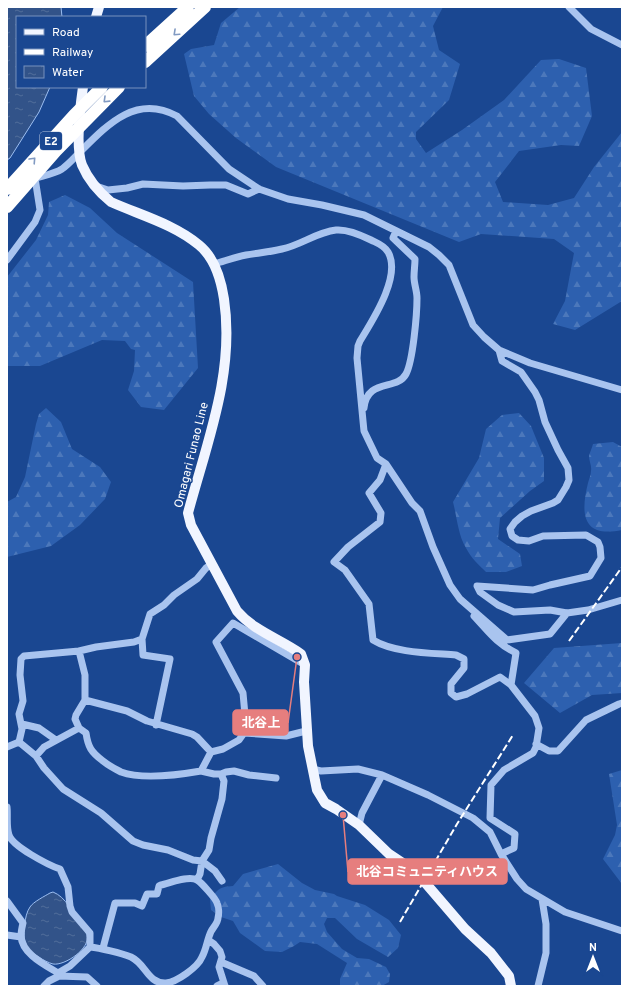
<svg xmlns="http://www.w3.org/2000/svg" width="629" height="993" viewBox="0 0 629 993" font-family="Overpass,'Noto Sans JP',sans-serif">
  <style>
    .forest { fill: url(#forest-firs) }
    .water { fill: url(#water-ripples); stroke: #9cbef1 }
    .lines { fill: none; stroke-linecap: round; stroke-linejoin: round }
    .minor { stroke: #a9c4ef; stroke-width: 7 }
    .major { stroke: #f1f5ff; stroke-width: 10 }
    .highway { stroke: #fff; stroke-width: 12 }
    .rail { stroke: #fff; stroke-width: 2; stroke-dasharray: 7 3; stroke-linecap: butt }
    .oneway { stroke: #819ac2 }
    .labels { text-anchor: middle; stroke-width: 3; stroke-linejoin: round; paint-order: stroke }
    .shield { fill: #1a4791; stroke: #bac8de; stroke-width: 1 }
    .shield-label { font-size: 11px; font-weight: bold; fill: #fff }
    .street-label { font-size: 12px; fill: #fff; stroke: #1a4791 }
    .leader { fill: none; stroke: #e67e7e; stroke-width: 1.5 }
    .callout-dot { fill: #e67e7e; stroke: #1a4791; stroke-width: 1.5 }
    .callout { fill: #e67e7e; stroke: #e67e7e; stroke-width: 1.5 }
    .callout-label { font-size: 13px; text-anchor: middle; font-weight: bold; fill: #fff }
  </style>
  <defs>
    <pattern id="forest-firs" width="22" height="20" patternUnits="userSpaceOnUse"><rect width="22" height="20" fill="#2d60af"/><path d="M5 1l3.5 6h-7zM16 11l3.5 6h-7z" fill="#4c78bb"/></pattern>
    <pattern id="water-ripples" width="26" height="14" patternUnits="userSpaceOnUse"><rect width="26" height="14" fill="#325389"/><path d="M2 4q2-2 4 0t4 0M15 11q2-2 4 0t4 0" fill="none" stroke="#516d9b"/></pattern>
  </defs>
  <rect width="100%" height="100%" fill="#1a4791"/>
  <!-- forest -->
  <path class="forest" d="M240 7H443L433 26 439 50 460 64 449 100 416 132V139L426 153 462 130 504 100 541 60 559 59 586 68 592 116 579 146 561 145 519 151 495 182 503 202 548 205 574 198 594 167 622 132V301L575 330 553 324 565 301 574 253 554 239 481 234 459 242 276 167 236 138 209 114 194 96 184 54 191 49 214 45 221 23Z
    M65 195 90 208 117 233 193 282 198 368 164 410 141 407 128 390 134 371 135 350 131 349 125 341 102 340 40 366H7V277L36 240 48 215 49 202Z
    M46 408 61 422 72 449 100 467 111 482 105 499 80 525 51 546 7 557V502L16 497 25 477 36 424 39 414Z
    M519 413 531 426 544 458V481L530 491 500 518 498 539 520 554 522 566 506 572H486C479 565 471 558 466 548 458 535 457 517 453 502L479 458 486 429 502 415Z
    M613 442 622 447V530C583 538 580 515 588 483 589 479 591 475 591 471 592 466 589 461 589 456 590 452 592 448 593 444Z
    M622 643V693L592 695 560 713 524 683 554 648Z
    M622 770V884L603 859 615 835 617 825 609 774Z
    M278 864 302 883 315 890 334 894 337 896 365 905 389 920 401 935 398 948 388 957 357 939 335 918H327L324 924 327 932 342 949 357 958 369 959 386 967 390 974 389 982 382 986H340V979L347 963 317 944 300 942 294 946 282 952 265 951 240 933 233 921 221 917 211 910 210 900C218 889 219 887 233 886L243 874Z"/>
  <!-- water -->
  <path class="water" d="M7 7H61L62 17H17V87H50L39 112 10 158 7 160Z
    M53 892C66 897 73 913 80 924 82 927 86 931 87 935 91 948 65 966 53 964 49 963 43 960 39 957 24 948 23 941 25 924 25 919 27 911 30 907 33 902 45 896 50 893Z"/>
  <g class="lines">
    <!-- minor -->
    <path class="minor" d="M569 7 591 29 622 45
      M33 179C42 176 54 174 62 169 69 164 74 158 80 152 108 124 136 94 177 116L229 169 259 189 288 199 322 205 364 215 429 247 439 255 449 265 473 325 484 337 499 350 530 363 622 390
      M96 186 108 190 127 188 143 184 183 186 210 185H226L248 194 259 189
      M7 260 35 222 40 210 35 178
      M214 264C225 261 235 257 246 255 258 253 270 252 282 249 301 245 317 232 336 230 347 229 361 235 371 240 377 243 384 245 388 252 402 276 372 321 360 341L358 346 357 358 363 421 364 431 377 458 386 464 412 503 420 511 433 547 450 585 460 599 507 640 550 634 567 613
      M499 350 502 361 521 372 535 392 539 400 545 422 558 450 568 468 569 480 566 487 558 500 553 503 531 511 522 516 515 522 510 529 512 536 518 540 529 541 543 536 586 535 598 542 600 547 601 558 590 576 550 585 533 590 477 586 480 592 498 605 514 612 550 610 567 613 588 610 622 600
      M364 408C367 378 397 391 406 374 413 361 417 314 417 298 417 291 414 284 414 277 414 271 415 265 415 259L393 238 396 231
      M386 464 380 480 369 493 381 513 380 522 348 547 334 562 345 570 369 604 373 640C394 653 431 653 456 655L464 659V668L451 684V693L456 697 467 694 500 677 511 685 535 716 539 728 536 747 533 753 504 770 491 785 490 818 515 834 514 848 501 854
      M474 616C489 632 496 643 516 653L511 685
      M142 639 143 655 170 659 156 725
      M85 700 127 711 147 721 192 734 197 737 211 752
      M22 724 39 728 56 740
      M79 728 86 733C88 747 91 752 103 761 108 765 115 769 121 772 143 780 178 775 201 771
      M244 733 286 736 306 731
      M19 742 36 756 44 768 63 789 101 813 133 841 143 845 168 850 193 860 202 861 215 871 222 881
      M536 744 549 751H558L586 720 619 704 622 703
      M7 747 19 742 22 729 19 714 23 701 20 675 21 659 24 656 79 651 96 647 134 642 142 639 150 614 164 605 174 595 197 579 206 568 212 564
      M36 756 44 747 79 728 75 719 76 715 85 700V675L79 651
      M312 769 321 771 358 769 382 775 428 795 473 818 490 832 501 854 517 879 526 889 565 912 622 931
      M221 774 226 772 234 771 249 775 276 778
      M7 807C8 815 6 826 9 835 12 846 48 865 60 869L68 887 70 906 72 912 90 933V947L70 966 58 973
      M359 825 362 813 382 775
      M197 880 200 874 202 861 209 850 211 838 222 799 224 781 221 774H214L201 771 211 752 223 749 239 740 244 733 246 726 243 693 216 642 233 623 305 665
      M7 901 23 923C22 927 21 932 21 936 22 954 45 965 58 973L59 976
      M7 935 21 937
      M208 940 214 944 220 951 222 957 219 967 225 986
      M90 947C100 948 121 953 131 957 146 964 148 984 166 983 177 982 198 967 202 957 206 950 207 941 210 934 211 929 218 924 218 918 219 914 219 907 217 903 216 899 201 882 197 880 189 875 170 883 161 885L159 886 157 894H147L142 906 135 903H115L103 948
      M221 962 254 976 263 986
      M44 986 49 981 59 976 87 977 97 986
      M217 986 221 984 225 986
      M538 986 546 953V924L542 899"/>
    <!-- major -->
    <path class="major" d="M96 17 99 7
      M83 87C80 108 75 146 82 165 88 179 100 193 111 202 140 215 174 224 199 245 215 258 221 279 224 299 235 373 207 442 188 513L191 525 237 611C254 631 280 639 301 654L305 665 304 682 308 746 317 790 325 803 336 809 359 825 389 854 416 872 465 929 491 953 509 976 511 986"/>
    <!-- highway -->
    <path class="highway" d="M145 46 188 7
      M145 62 205 7
      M7 189 74 115 102 87
      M7 207 56 151 119 87"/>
    <!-- rail -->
    <path class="rail" d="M569 641 622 567
      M400 922 457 824 513 735"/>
  </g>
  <!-- one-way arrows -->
  <defs><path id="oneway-chevron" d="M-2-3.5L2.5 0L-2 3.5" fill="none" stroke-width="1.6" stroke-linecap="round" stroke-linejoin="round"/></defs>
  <g class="oneway">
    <use href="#oneway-chevron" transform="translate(176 33) rotate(137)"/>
    <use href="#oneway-chevron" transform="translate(106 100) rotate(136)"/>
    <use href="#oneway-chevron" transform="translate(33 160) rotate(-47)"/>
  </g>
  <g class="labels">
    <!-- shield labels -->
    <rect class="shield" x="40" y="132" width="22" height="18" rx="3"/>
    <g class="shield-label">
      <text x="51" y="145">E2</text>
    </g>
    <!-- street labels -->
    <g class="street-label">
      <text transform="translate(191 455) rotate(-76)" y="4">Omagari Funao Line</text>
    </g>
  </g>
  <!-- callouts -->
  <path class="leader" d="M297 657L288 723M343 815L348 872"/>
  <g class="callout-dot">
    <circle cx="297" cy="657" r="4"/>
    <circle cx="343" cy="815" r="4"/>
  </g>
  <g class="callout">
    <rect x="233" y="710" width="55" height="25" rx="4"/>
    <rect x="348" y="859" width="159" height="25" rx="4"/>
  </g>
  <g class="callout-label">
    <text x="261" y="727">北谷上</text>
    <text x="427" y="876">北谷コミュニティハウス</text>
  </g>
  <!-- border -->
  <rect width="629" height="993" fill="none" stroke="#ffffff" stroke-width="16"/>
  <!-- legend -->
  <rect x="16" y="16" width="130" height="72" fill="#1a4791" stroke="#7691bd"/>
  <rect x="24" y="29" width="20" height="6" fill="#f1f5ff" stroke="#7691bd"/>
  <text x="52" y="36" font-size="12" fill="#ffffff">Road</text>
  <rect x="24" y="49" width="20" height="6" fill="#ffffff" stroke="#7691bd"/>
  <text x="52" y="56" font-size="12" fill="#ffffff">Railway</text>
  <rect x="24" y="66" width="20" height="12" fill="url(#water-ripples)" stroke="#7691bd"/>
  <text x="52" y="76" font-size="12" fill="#ffffff">Water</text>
  <!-- north arrow -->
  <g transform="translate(593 957)" stroke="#1a4791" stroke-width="3" paint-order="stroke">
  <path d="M0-3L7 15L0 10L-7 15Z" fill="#ffffff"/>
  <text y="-6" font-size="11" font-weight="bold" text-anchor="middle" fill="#ffffff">N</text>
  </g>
</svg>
